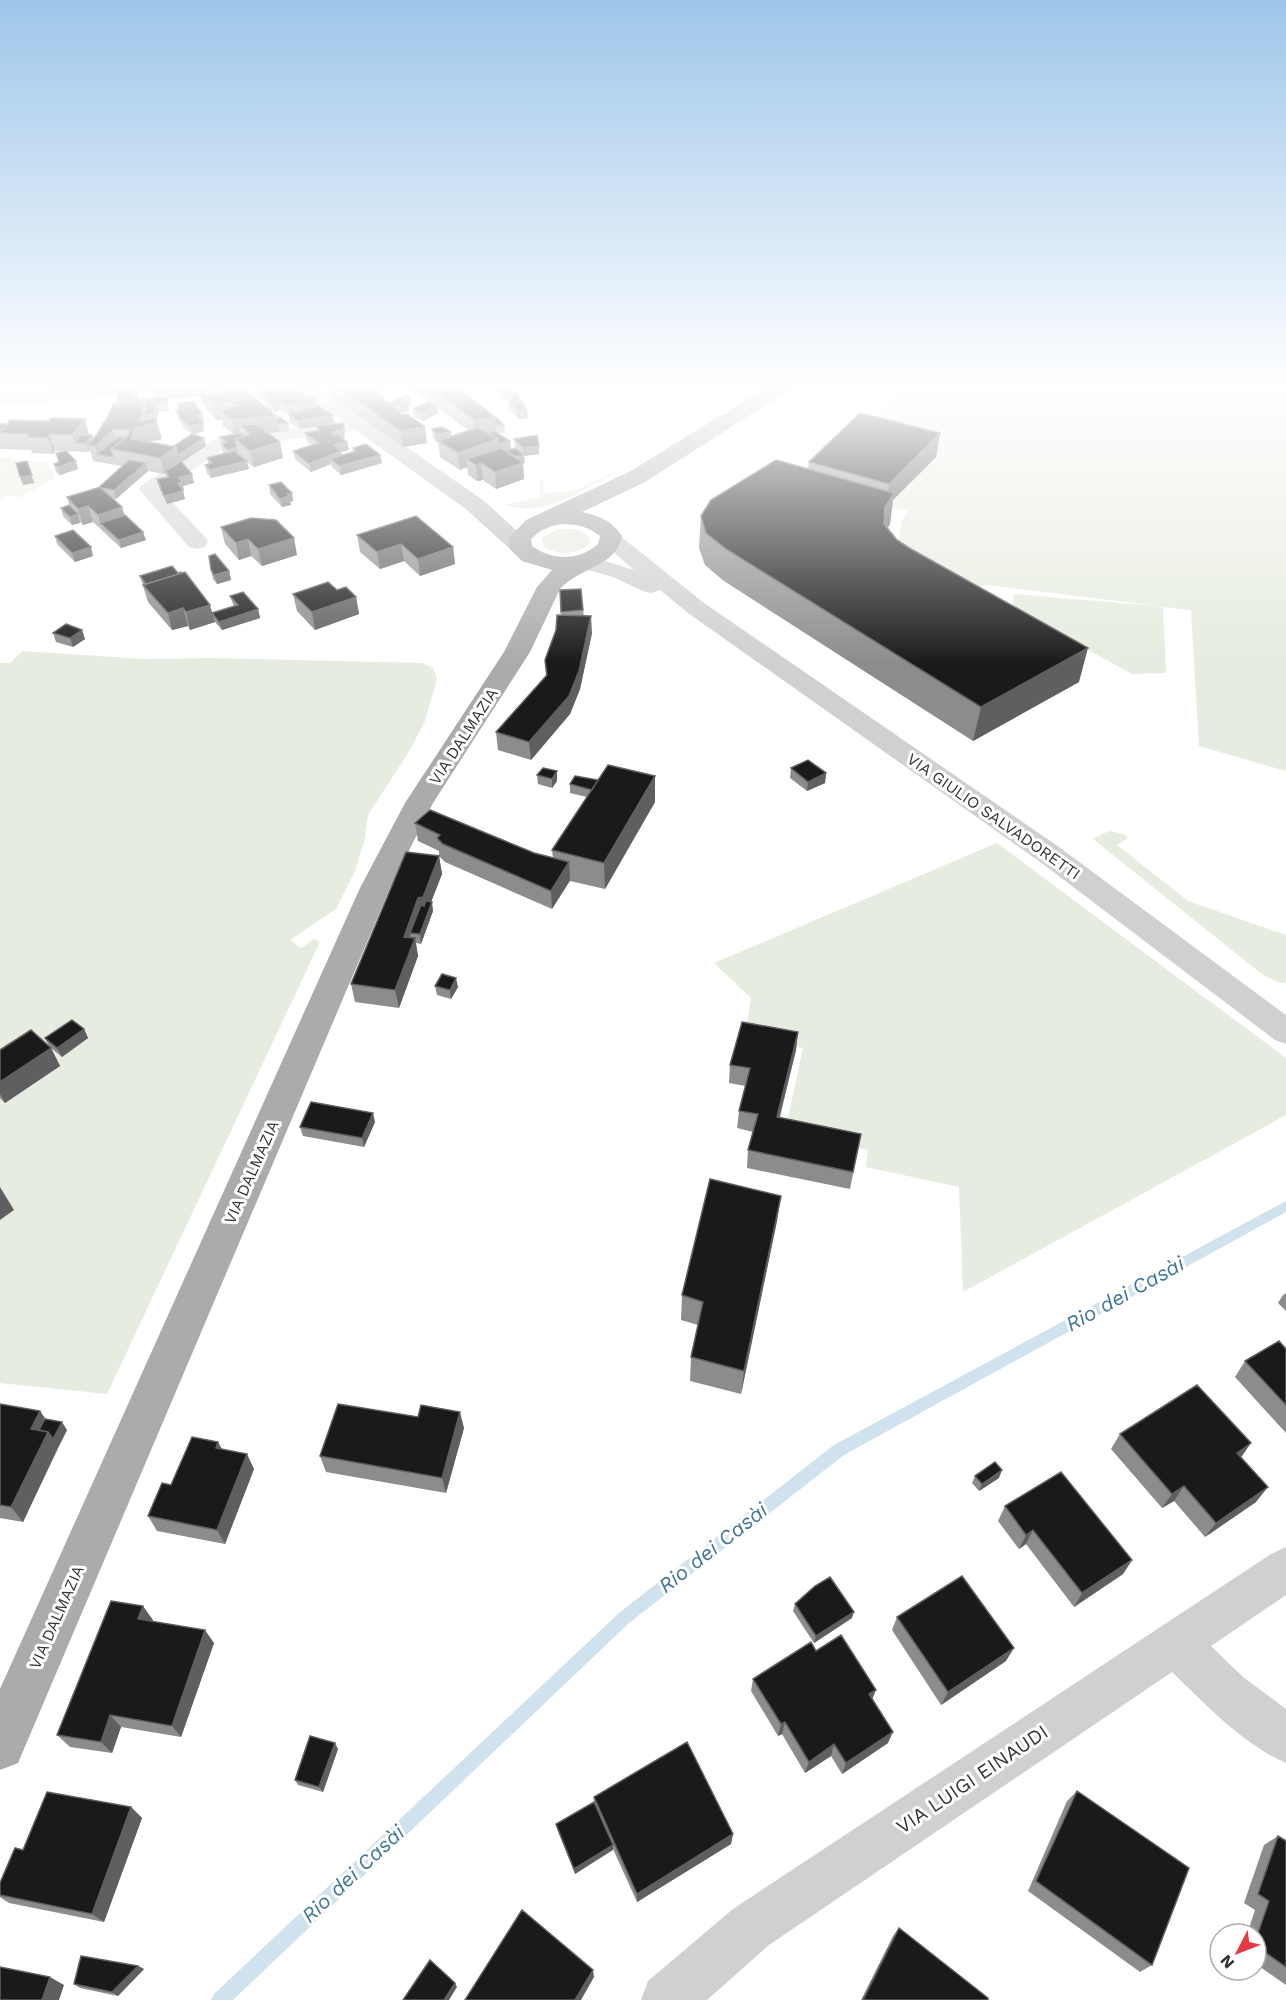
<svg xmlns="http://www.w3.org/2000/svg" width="1286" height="2000" viewBox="0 0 1286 2000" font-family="'Work Sans',sans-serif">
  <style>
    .green { fill: #e6ecdf }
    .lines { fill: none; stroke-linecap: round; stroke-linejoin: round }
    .stream { fill: #cfe2ee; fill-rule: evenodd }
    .street { fill: #d0d0d0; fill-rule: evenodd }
    .secondary { fill: #bdbdbd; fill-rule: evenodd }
    .primary { fill: #ababab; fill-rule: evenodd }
    .wall { fill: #8c8c8c }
    .shaded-wall { fill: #5f5f5f }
    .building { fill: #1a1a1a; stroke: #5f5f5f; stroke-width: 1.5 }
    .labels { text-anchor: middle; stroke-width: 6; stroke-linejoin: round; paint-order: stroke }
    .street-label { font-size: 16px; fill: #333; stroke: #fff }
    .near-street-label { font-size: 20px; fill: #333; stroke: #fff }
    .near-water-label { font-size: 21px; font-style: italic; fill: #3f7597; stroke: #fff }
  </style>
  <rect width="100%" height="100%" fill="#fff"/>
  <!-- green -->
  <path class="green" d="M910 384H1286V771L1199 746 1191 610 1163 607 1166 673 1132 674 1012 608 1014 594 1159 606 987 585 981 586 958 611 898 544 903 518 908 511 888 506 935 457 862 432Z
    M0 457 47 463 55 478 20 497 5 496 0 500Z
    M618 470C610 477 599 482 589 487 560 503 536 515 503 505L541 497 539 481 543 480 544 493 574 491Z
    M557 529H573L586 533 590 541 588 545C576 555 558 555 544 547L542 539Z
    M22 651 145 659 213 658 422 663 433 668 437 679 425 721 410 750 368 815 365 839 355 871 336 909 290 940 301 948 314 939 320 942 107 1394 0 1383V663H10Z
    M1109 831 1124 834 1128 838 1117 845 1188 901 1286 935V983L1278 982 1263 975 1093 839Z
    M997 843 1286 1058V1115L963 1292 959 1187 866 1167 868 1150 785 1132 803 1048 745 1036 751 998 714 963Z"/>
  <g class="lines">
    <!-- stream -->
    <path class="stream" d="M1286 1201V1212L844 1455 629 1623 233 2000H211L214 1994 619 1613 834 1445Z"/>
    <!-- street -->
    <path class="street" d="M359 419 366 421 369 425 366 429 226 448 161 490 205 537 208 542 205 547 197 549 189 547 139 489 142 485 214 439Z
      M611 533 619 535 704 603 1059 847 1286 1015V1044L1275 1040 1039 861 688 613 660 590 651 593 643 591 613 577 577 567 574 562 577 557 585 555 634 570 600 540 603 535Z
      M1286 1547V1595L1211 1646 1243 1677 1286 1709V1763C1244 1745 1205 1704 1172 1672L769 1945 707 2000H641L648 1981 733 1909 1271 1554Z"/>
    <!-- secondary -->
    <path class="secondary" d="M113 384H269L266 388 259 390 160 392 0 405V393Z
      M292 384H315L483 500 527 540 530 545 527 550 519 552 511 550 467 510Z"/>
    <!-- primary -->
    <path class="primary" d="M772 384H795L792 388 645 482 582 512C600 516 612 521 622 536 617 566 580 567 560 589L530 652 433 803 390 888 18 1763 0 1770V1689L360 888 405 803 504 652 537 587 552 570 522 561 510 549 509 538 526 520 629 472ZM565 524C579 525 589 527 600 536L598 544C579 561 553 561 532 546L531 539C541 529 551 525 565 524Z"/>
  </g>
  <!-- wall -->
  <path class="wall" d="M157 384H204L205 391 204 395 217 394H250L276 416V418L288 423 290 431 268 433 283 458 254 467 247 462 249 469 211 478 207 473 205 465 208 464 207 458 224 454 223 452 220 437 233 434 223 426 222 419 217 420 209 412 202 403 201 397 168 399 169 411 158 412 156 421 162 439 149 442 174 446 192 434 183 427 178 418 176 410 179 409 177 404 202 414 204 422H202L204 431 192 434 206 446 182 462 192 474 194 483 183 486 184 490H182L185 499 167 504 159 488 157 479 167 477 165 473 164 474 148 471 116 499 112 498 125 515 146 540 121 548 93 522 83 525 80 522 72 525 63 516 61 508 69 505 67 497 98 488 122 466 93 461 90 450 88 452 55 451 53 454 32 453 31 450 0 449V424L92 435 93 439 98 433 118 403V401L138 393 137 400 155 398 154 392Z
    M326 384H399L375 391 389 403 411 405 408 406 409 411 400 413 427 443 403 447 332 397 330 386Z
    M404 384H448V387L453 386 450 384H468L458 387 504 425 505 433H498L510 441 511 449 506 451 518 450 515 447 514 439 539 454 524 456 525 463H523L524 479 496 489 483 480 477 481 468 475 467 467 460 470 440 457 438 442H436L433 437 432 429 451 432V436L468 430 437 407 438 413 423 421 414 417 413 409 433 404Z
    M494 384H510L513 390 514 394 528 418 519 419 509 408V398L504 399 494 387Z
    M259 392 316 399 317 405 334 423 300 429 289 422V414L280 410 275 412 268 409 267 403 261 400Z
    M316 426 345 431 344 439 347 442 349 450 341 452 342 455 353 451V448L380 455 382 463 341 475 332 467 331 464 311 472 295 459 293 451 312 445 307 441 305 433 317 431Z
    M940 433 936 457 893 500 890 524 888 528 897 540 1079 682 973 741 724 581 705 565 699 548 701 516 808 469 809 462Z
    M59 462 78 469 60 475 56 472 54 464Z
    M269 485 292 493 293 501 290 502 291 505 282 507 270 494Z
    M221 527 297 555 262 566 251 556 239 560 225 544Z
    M357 535 453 547 455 564 420 576 404 561 380 569 360 552Z
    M55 536 93 556 75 562 57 544Z
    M211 570 229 571 231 580 217 584 213 579Z
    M140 576 212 613 234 606 233 604 230 596 258 609 260 618 222 630 215 622 190 630 188 626 172 630 148 602Z
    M337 590 356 597 359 614 315 630 297 611 293 594Z
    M560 590 583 610 584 616 592 633 580 689 570 714 531 760 498 750 496 732 546 676 545 660 561 615Z
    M82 630 85 639 73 647 56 642 53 633Z
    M791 768 826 773 825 783 807 791 790 778Z
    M537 775 557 781 552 788 538 784Z
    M570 784 655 802 605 889 570 881 552 909 445 862 439 856V851L418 841 415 823 553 858 552 850 587 797 570 793Z
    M439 856 442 874 431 902 433 911 421 944 416 943 418 956 399 1008 355 1002 351 984Z
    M435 986 458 987 451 999 437 995Z
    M84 1029 88 1038 62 1057 51 1048 60 1066 5 1103 0 1098V1050L49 1046 45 1038Z
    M798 1032 796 1050 780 1117 861 1134 850 1189 747 1168 748 1150 753 1132 737 1128 739 1111 746 1086 729 1083 730 1065Z
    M375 1122 364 1147 303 1136 300 1127Z
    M777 1221 741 1394 690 1381 691 1357 698 1325 681 1320 682 1295Z
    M1286 1293V1311L1278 1303 1283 1295Z
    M1286 1349V1433L1235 1377 1245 1361Z
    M0 1404 40 1411 45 1419 67 1430 23 1522 0 1518Z
    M464 1428 446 1493 326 1472 320 1456Z
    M1120 1434 1241 1457 1256 1502 1205 1537 1174 1501 1162 1508 1111 1449Z
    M218 1442 222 1449 254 1469 225 1544 157 1531 148 1516 171 1485Z
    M975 1476 999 1478 979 1491 972 1483Z
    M1005 1506 1132 1560 1123 1574 1074 1607 1026 1544 1019 1549 998 1521Z
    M795 1604 852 1618 814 1643 793 1611Z
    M897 1617 1006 1661 941 1705 892 1630Z
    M153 1620 152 1621 214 1643 181 1737 121 1727 112 1753 70 1747 57 1735Z
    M816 1651 872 1699 888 1743 842 1774 831 1756 805 1773 782 1734 778 1736 751 1691 753 1679Z
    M338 1749 323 1792 298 1785 295 1780Z
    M1077 1791 1152 1965 1140 1972 1028 1891 1067 1801Z
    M594 1797 733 1834 731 1844 637 1902 613 1849 575 1874 557 1829 556 1824 594 1803Z
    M131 1807 142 1818 104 1922 9 1903 0 1897V1883Z
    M1278 1836 1286 1841V1985L1256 1964V1934H1247L1255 1910 1244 1903 1264 1845Z
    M899 1928 988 2000H861L893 1936Z
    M138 1966 144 1969 118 1996 80 1988 74 1984Z"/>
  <!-- shaded-wall -->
  <path class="shaded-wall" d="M203 384 205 391 202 397 201 389Z
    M364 384H399L374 391Z
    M424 384H448L449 391 424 390 425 398Z
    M456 384H468L456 388Z
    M136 386 138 393 136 408 133 400Z
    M513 390 514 398 508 394 509 398 504 399V391Z
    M410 397 411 405 408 406 409 411 389 416 388 408Z
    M436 398 438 413 423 421 422 413 436 406Z
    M316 399 317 407 299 414 298 406Z
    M144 402 156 404 158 412 156 422 157 423 162 439 138 444 136 455 134 448 132 454 131 453V439L134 428 140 421Z
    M225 402 229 417 220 411 222 419 217 420 214 404Z
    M279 402 280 410 275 412 273 404Z
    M292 404 294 412 289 414 288 406Z
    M527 410 528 418 519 419 518 411Z
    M202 414 204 422 198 423 196 415Z
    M333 415 334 423 300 429 298 421Z
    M276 416 279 432 251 434 239 425 241 435 235 436 232 420Z
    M495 417 496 433 475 436 474 420Z
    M85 419 89 435 75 443 72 435Z
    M203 423 204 431 192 435 190 426Z
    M344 423 345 431 344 439 333 440 332 432Z
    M425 427 427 443 403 447 401 431Z
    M113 430 118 446 97 454 100 462 95 446Z
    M451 432 452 440 438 441V442H436V434Z
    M940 433 936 457 893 500 890 524 881 539 889 484Z
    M50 434 55 451 53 454 48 438Z
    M92 435 95 443 88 445 90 450 88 452 86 443Z
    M204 438 206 446 164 474 160 458 176 447Z
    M498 439 510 441 511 449 499 453 467 459V467L460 470 458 453Z
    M280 442 283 458 254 467 250 451Z
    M347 442 349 450 341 452 343 459H330L331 464 311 472 309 464 334 445Z
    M539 446V454L524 456 525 463H523L524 479 496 489 495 472 515 458 524 455 523 448Z
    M237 447 238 455 229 458 228 450Z
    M380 455 382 463 341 475 340 466Z
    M27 461 34 483 23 485 20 477Z
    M76 461 78 469 60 475 57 467Z
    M247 461 249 469 211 478 210 470Z
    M146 463 148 471 116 499 114 490Z
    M481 463 483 480 477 481 476 465Z
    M192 474 194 483 183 486 184 490 180 491 178 483 179 478Z
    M183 491 185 499 167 504 164 496Z
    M292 493 293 501 290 502 291 505 282 507 280 499 287 494Z
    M88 506 93 522 83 525 78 509Z
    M122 507 127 524 100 523 103 532 98 515Z
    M78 514 80 523 72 525 70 517Z
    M143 532 146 540 121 548 119 540Z
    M294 538 297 555 262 566 258 549Z
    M248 539 251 556 239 560 236 543Z
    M401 544 404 561 380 569 377 552Z
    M91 547 93 556 75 562 72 553Z
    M453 547 455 564 420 576 418 559Z
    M229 571 231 580 217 584 214 575Z
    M356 597 359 614 315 630 312 612Z
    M210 605 215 622 190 630 186 612Z
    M183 608 188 626 172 630 168 613Z
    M258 609 260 618 222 630 219 622Z
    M591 616 592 633 580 689 570 714 531 760 529 742Z
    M82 630 85 639 73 647 70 638Z
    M1088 648 1079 682 973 741 981 707Z
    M557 771V781L552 788V779Z
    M826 773 825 783 807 791 808 782Z
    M655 776V802L605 889 604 863Z
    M439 856 442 874 426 915 410 933 411 942 404 937 418 898Z
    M569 862 570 880 552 909 551 891Z
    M432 902 433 911 421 944 420 934Z
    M415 938 418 956 399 1008 395 990Z
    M456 978 458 987 451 999 450 990Z
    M84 1029 88 1038 62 1057 57 1048Z
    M798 1032 796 1050 775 1134 777 1117Z
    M51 1048 60 1066 5 1103 0 1094V1082Z
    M373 1113 375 1122 364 1147 362 1138Z
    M0 1187 14 1210 0 1220Z
    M781 1196 777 1221 741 1394 744 1371Z
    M40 1411 51 1427 48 1432 58 1447 23 1522 11 1507 31 1429Z
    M460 1412 464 1428 446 1493 442 1478Z
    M62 1422 67 1430 58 1447 53 1439Z
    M218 1442 226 1458 216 1448Z
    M1251 1443 1240 1459 1237 1453Z
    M247 1454 254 1469 225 1544 217 1530Z
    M1002 1470 999 1478 979 1491 982 1484Z
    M1184 1486 1174 1501 1162 1508 1172 1494Z
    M1268 1487 1256 1502 1205 1537 1216 1523Z
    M1033 1530 1026 1544 1019 1549 1026 1535Z
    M1132 1560 1123 1574 1074 1607 1082 1593Z
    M143 1606 153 1620 148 1632 138 1619Z
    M854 1612 852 1618 814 1643 816 1636Z
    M205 1630 214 1643 181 1737 172 1726Z
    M1014 1648 1006 1661 941 1705 948 1692Z
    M876 1690 871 1702 869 1694Z
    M110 1715 121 1727 112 1753 101 1742Z
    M785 1722 782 1734 778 1736 781 1724Z
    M893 1732 888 1743 842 1774 846 1763Z
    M335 1743 338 1749 323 1792 319 1787Z
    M834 1744 831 1756 805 1773 809 1762Z
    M131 1807 142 1818 104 1922 92 1914Z
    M733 1834 731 1844 637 1902V1894Z
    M613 1845V1850L575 1874 574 1869Z
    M138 1966 144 1969 118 1996 112 1992Z
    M593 1970 594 1977 581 2000H575Z
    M50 1977 64 1985 59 2000H42Z
    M455 1983 457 1987 449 2000H444Z"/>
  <!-- building -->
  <path class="building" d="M157 384H203L201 389 154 392Z
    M281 384H282L316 399 298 406 292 404 288 406 279 402 273 404 266 401 272 399 259 392Z
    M333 384H368L402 415 407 414 425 427 401 431Z
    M444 384 448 387 435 390 436 398 424 390Z
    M498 384H510L513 390 504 391Z
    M455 385 495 417 474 420 435 390Z
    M136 386 133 400 167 397V403L156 404 154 414 145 415 146 409 144 402 123 403 124 401H118L119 387Z
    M243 388 276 416 232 420 220 411 237 405 225 402 214 404 206 396Z
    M216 393 217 394 206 396 207 404 200 395Z
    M516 393 527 410 518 411 508 400H512L508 394Z
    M407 395 410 397 402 401 408 403 393 407 389 403Z
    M193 401 202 414 196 415 203 423 190 426 181 419 176 410 179 409 177 404Z
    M144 402 140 421 155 418 157 423 134 428 131 439 176 447 160 458 111 449 127 437 130 429 113 430 95 446 88 445 98 433 103 423 105 422 114 403Z
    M428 402 437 405 422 413 413 409Z
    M318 405 333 415 298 421 288 414Z
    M860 413 940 433 889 484 809 462Z
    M280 417 288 423 277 424 276 418Z
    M495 417H496L504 425H495Z
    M51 418 85 419 72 435 50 434 48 438 27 437 29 434 0 433 10 420 49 421Z
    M344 423 342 430 332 432 333 435 338 434 347 442 334 445 341 451 309 464 293 451 319 443 305 433 320 430 316 426Z
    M0 424H7L0 432Z
    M256 424 280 442 250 451 235 439 251 434 239 425Z
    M442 427 451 432 436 434 432 429Z
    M478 427 498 439 458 453 438 441Z
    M494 431 510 441 498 445V439L488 433Z
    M240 433 245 436 235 439 237 447 228 450 221 444 227 442 220 437Z
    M192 434 204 438 178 455 176 447 174 446Z
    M81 435H92L86 443H75Z
    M537 435 539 446 523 448 514 439Z
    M127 437 111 449 113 457 97 454 116 438Z
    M366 444 380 455 340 466 330 459 356 451 353 448Z
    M501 448 523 463 495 472 481 463 476 465 467 459Z
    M515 448 524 455 516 457 506 451Z
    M66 451 76 461 57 467 54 464 59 462 56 453Z
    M234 451 247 461 210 470 205 465 212 463 207 458Z
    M129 460 146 463 114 490 101 488 100 487 98 488Z
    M776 460 894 493 885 507 884 524 897 540 911 549 1088 648 981 707 726 549 706 533 701 516 711 500Z
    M27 461 32 475 20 477 16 463Z
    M181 461 192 474 179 478 182 482 178 483 183 491 164 496 157 479 169 477 165 471Z
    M281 482 292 493 287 494 289 496 280 499 269 485Z
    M100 487 122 507 98 515 88 506 78 509 67 497Z
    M69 505 78 514 70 517 61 508Z
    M125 515 143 532 119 540 100 523Z
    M416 516 453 547 418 559 401 544 377 552 357 535Z
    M251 518 276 520 294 538 258 549 248 539 236 543 221 527Z
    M73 530 91 547 72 553 55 536Z
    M215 554 229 571 214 575 211 570 209 556Z
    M172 566 178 573 181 572 182 573 146 584 140 576Z
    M185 572 210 605 186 612 183 608 168 613 143 585Z
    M328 582 337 590 346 587 356 597 312 612 293 594Z
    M581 589 583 610 561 612 560 590Z
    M243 592 258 609 219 622 212 613 238 605 230 596Z
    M557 615 591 616 579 671 569 696 529 742 496 732 547 675 545 660 556 630Z
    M66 624 82 630 70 638 53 633Z
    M808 760 826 773 808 782 791 768Z
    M608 765 655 776 604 863 552 850Z
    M543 768 557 771 552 779 537 775Z
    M575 776 598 780 592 790 570 784Z
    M430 810 534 853 569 862 551 891 443 844 437 838 440 835 415 823Z
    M406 852 439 856 423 897 418 898 404 937 415 938 395 990 351 984Z
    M426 901 432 902 420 934 410 933 421 905 424 906Z
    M442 974 456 978 450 990 435 986Z
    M72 1020 84 1029 57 1048 45 1038Z
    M742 1022 798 1032 777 1117 861 1134 853 1172 748 1150 758 1114 739 1111 750 1068 730 1065Z
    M31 1030 51 1048 0 1082V1050Z
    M311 1102 373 1113 362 1138 300 1127Z
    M710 1179 781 1196 744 1371 691 1357 703 1302 682 1295Z
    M1279 1341 1286 1349V1405L1245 1361Z
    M1197 1385 1251 1443 1237 1453 1268 1487 1216 1523 1184 1486 1172 1494 1120 1434Z
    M0 1404 40 1411 31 1429 48 1432 11 1507 0 1505Z
    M338 1404 418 1417 421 1405 460 1412 442 1478 320 1456Z
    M45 1419 62 1422 53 1439 48 1432 39 1430Z
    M192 1437 218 1442 216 1448 247 1454 217 1530 148 1516 162 1483 171 1485Z
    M995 1462 1002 1470 982 1484 975 1476Z
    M1061 1472 1132 1560 1082 1593 1033 1530 1026 1535 1005 1506Z
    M962 1576 1014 1648 948 1692 897 1617Z
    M830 1577 854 1612 816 1636 795 1604 815 1586Z
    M111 1601 143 1606 138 1619 205 1630 172 1726 110 1715 101 1742 57 1735Z
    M841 1635 876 1690 869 1694 893 1732 846 1763 834 1744 809 1762 785 1722 781 1724 753 1679 811 1642 816 1651Z
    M310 1736 335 1743 319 1787 295 1780Z
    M687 1742 733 1834 637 1894 594 1797Z
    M1077 1791 1189 1868 1152 1965 1036 1881Z
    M47 1792 131 1807 92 1914 0 1895V1883L15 1848 23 1850Z
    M594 1802 613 1845 574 1869 556 1824Z
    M1278 1836 1286 1841V1967L1256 1946V1939L1269 1901 1258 1894Z
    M522 1910 593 1970 575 2000H465Z
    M899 1928 988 1998V2000H863Z
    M81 1956 138 1966 112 1992 74 1984Z
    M430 1960 455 1983 444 2000H403Z
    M0 1967 50 1977 42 2000H0Z"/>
  <!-- sky -->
  <linearGradient id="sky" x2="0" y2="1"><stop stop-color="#9ec6ea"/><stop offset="0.58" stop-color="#fff"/><stop offset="1" stop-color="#fff" stop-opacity="0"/></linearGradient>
  <rect width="1286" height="664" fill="url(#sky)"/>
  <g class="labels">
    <!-- street labels -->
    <g class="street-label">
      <text transform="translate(463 736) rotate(-57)" y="6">VIA DALMAZIA</text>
      <text transform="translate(994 816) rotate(35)" y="6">VIA GIULIO SALVADORETTI</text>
      <text transform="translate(251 1172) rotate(-66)" y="6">VIA DALMAZIA</text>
      <text transform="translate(56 1617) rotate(-66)" y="6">VIA DALMAZIA</text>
    </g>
    <!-- near-street labels -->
    <g class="near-street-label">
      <text transform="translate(972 1779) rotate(-34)" y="7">VIA LUIGI EINAUDI</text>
    </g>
    <!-- near-water labels -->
    <g class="near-water-label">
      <text transform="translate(1125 1294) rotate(-29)" y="7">Rio dei Casài</text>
      <text transform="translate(713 1548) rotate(-38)" y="7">Rio dei Casài</text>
      <text transform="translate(353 1874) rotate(-43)" y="7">Rio dei Casài</text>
    </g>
  </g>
  <!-- north arrow -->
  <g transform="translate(1238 1952) rotate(228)"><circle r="28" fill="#ffffff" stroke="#adadad" stroke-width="1.5"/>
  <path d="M0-4.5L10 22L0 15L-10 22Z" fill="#e63946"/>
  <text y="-9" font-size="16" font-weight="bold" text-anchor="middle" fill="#333333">N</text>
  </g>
</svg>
